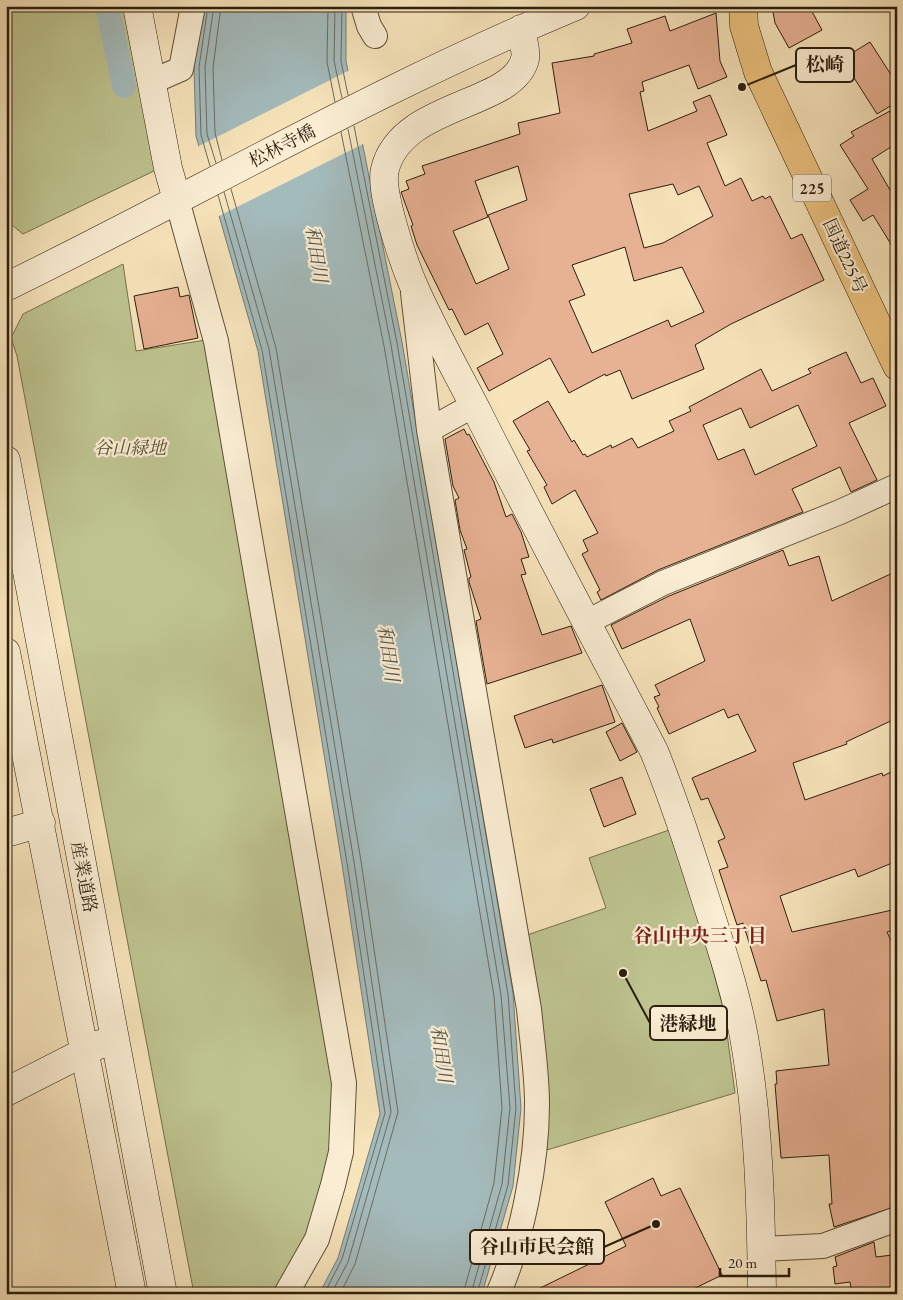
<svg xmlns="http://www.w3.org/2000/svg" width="903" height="1300" viewBox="0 0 903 1300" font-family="'EB Garamond','Noto Serif JP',serif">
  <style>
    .green { fill: #bec490; stroke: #74714e }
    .water { fill: #a4bbbc; stroke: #747c76 }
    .pier { fill: #f7e4bb }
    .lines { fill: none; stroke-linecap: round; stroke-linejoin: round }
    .shore { stroke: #686c64; stroke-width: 1 }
    .canal { stroke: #a4bbbc; stroke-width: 24 }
    .building { fill: #e7b193; stroke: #2b1e0d; fill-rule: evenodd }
    .street-casing { stroke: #5e5038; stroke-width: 26 }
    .secondary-casing { stroke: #2b1e0d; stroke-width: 29 }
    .highway-casing { stroke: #2b1e0d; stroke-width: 29 }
    .street { stroke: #faedd3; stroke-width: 24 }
    .secondary { stroke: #faedd3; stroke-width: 28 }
    .highway { stroke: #ecc27e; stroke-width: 28 }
    .labels { text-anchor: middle; stroke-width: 4.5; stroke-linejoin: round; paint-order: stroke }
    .shield { fill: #faedd3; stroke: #695c48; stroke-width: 1 }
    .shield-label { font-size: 16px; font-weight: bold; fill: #2b1e0d }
    .street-label { font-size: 18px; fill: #2b1e0d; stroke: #faedd3 }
    .park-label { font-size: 18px; font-style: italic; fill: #575034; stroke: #faedd3 }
    .water-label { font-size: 19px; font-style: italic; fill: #55554a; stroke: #faedd3 }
    .neighbourhood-label { font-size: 19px; font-weight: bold; fill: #7a1f14; stroke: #faedd3 }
    .leader { fill: none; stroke: #2b1e0d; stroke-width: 2 }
    .callout-dot { fill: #2b1e0d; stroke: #faedd3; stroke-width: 2 }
    .callout { fill: #faedd3; stroke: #2b1e0d; stroke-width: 2 }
    .callout-label { font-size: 19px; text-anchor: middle; font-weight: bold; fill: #2b1e0d }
  </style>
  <rect width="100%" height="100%" fill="#f7e4bb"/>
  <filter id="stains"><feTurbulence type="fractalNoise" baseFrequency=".004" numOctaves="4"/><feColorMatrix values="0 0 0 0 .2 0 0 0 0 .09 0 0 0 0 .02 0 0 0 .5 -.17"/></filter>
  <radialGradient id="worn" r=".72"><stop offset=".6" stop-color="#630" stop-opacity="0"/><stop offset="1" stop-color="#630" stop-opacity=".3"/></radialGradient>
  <!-- green -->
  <path class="green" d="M6 6H128L156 170 23 234 6 220Z
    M123 264 136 351 206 340 335 1082 331 1148 310 1236 278 1294H194L17 356 11 338 23 314Z
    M672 829 697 911 724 1011 735 1093 547 1150 546 1087 527 935 606 908 589 858Z"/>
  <!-- water -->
  <path class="water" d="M203 6H346V61L402 342 513 993 521 1108 513 1186 482 1294H319L338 1258 380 1114 342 864 258 351 196 136 194 67Z"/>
  <!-- pier -->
  <path class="pier" d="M350 70 365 143 217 217 197 147Z"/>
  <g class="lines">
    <!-- shore -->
    <path class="shore" d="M208 6 199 67 201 135 210 166
      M214 6 205 67 207 134 216 163
      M221 6 213 68 215 133 222 160
      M328 6 327 62 335 102
      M335 6 334 61 342 98
      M342 6 341 61 348 95
      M354 126 397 343 508 994 516 1108 508 1185 477 1294
      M348 129 391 345 501 995 510 1108 502 1184 471 1294
      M341 132 384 346 494 996 502 1108 494 1183 463 1294
      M231 189 276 348 361 861 398 1112 355 1264 340 1294
      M224 192 269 349 354 862 391 1112 348 1262 331 1294
      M218 195 262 350 347 863 385 1113 342 1259 324 1294"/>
    <!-- canal -->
    <path class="canal" d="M107 6 124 86"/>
  </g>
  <!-- building -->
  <path class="building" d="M772 6H809L822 30 789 48 775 23Z
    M716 13 720 61 727 77 698 89 689 65 642 82 644 91 640 92 648 131 697 111 693 102 710 95 727 135 707 143 725 186 741 178 752 201 763 196 765 199 770 196 791 239 802 234 824 280 731 324 695 345 704 369 632 399 620 370 606 376 605 374 569 393 550 358 489 391 477 368 503 354 488 323 465 335 452 309 449 310 417 245 411 226 413 225 401 192 409 189 406 181 425 174 422 166 520 134 518 123 560 113 552 63 594 56V54L632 43 627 29 665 16 670 31ZM518 166 527 200 488 215 509 269 476 284 453 231 488 217 475 181ZM673 184 678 195 699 186 713 216 663 243 644 248 629 194ZM625 247 634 281 682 267 704 312 671 327 668 320 592 353 569 301 585 295 572 265Z
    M870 42 897 84V102L877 114 842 59Z
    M890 111 897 120V143L872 159 890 190 897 186V254L873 215 863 221 850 200 868 189 840 145 854 136 851 132Z
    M178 287 180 297 189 295 198 338 144 349 134 296Z
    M846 352 861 383 873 378 886 406 849 423 877 480 851 492 840 467 792 489 803 512 658 570 601 600 597 592 600 590 582 554 588 551 583 540 598 533 575 490 552 504 544 487 547 485 527 451 530 450 513 421 548 401 572 442 574 440 583 455 585 454 587 457 611 445 612 448 632 438 638 448 674 431 669 421 691 411 689 407 761 369 772 391 811 373 808 369ZM798 405 817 446 755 475 744 449 718 460 703 425 741 408 750 428Z
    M464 429 467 435 469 434 494 482 506 517 512 514 521 532 529 557 521 559 526 574 521 575 542 635 571 626 582 653 487 684 476 621 481 619 469 582V578L471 577 464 550 467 549 460 530 455 500 459 498 453 486 445 439Z
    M783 550 789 566 819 556 832 601 897 571V718L846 742 847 744 793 763 805 800 882 773 883 776 897 769V861L858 877 855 869 780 896 792 932 897 909V929L887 932 897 954V1206L834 1227 829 1204H832L829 1155 781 1158 775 1084H777L776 1071 829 1065 824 1009 777 1021 766 980 761 981 743 923 737 925 719 870 728 867 718 841 725 838 708 798 701 800 692 778 756 751 738 714 728 718 724 709 669 734 657 708 659 707 654 697 660 695 655 685 705 661 690 619 622 649 611 625 669 596Z
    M602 685 615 722 553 743 552 739 525 748 514 716Z
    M622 723 637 752 620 761 606 732Z
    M622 777 636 814 604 827 590 789Z
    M653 1178 661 1196 680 1188 722 1275 683 1294H528L626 1246 605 1202Z
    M874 1242 876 1257 892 1255 897 1294H852L850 1282 835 1284 833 1267 837 1266 835 1257Z"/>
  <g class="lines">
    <defs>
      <path id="street" d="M363 6 369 26 375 36
        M151 82 181 69 193 6
        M177 200 216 341 344 1083 341 1152 333 1185 317 1239 286 1294
        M413 293 429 430 529 1009C532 1041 537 1073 537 1104 537 1163 522 1240 498 1294
        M429 430 474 405
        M587 622 663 583 840 512 897 486
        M762 1249 823 1246 897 1219"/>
      <path id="secondary" d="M137 6 168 168 177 200
        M521 29C522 38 527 51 525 59 513 107 402 102 385 169 379 190 403 260 412 282 431 326 456 370 478 413 535 526 595 638 654 751 673 798 689 846 704 894 719 941 735 988 744 1037 759 1121 761 1208 762 1294
        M6 287C196 194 380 87 576 6
        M6 460 163 1294
        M6 652 132 1294
        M6 833 41 823
        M6 1092 100 1044"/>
      <path id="highway" d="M743 6 744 26 758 72 897 366"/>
    </defs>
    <!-- street casing -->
    <use href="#street" class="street-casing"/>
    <!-- secondary casing -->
    <use href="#secondary" class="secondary-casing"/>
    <!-- highway casing -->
    <use href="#highway" class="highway-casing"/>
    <!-- street -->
    <use href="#street" class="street"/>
    <!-- secondary -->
    <use href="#secondary" class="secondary"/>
    <!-- highway -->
    <use href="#highway" class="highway"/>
  </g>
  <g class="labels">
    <!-- shield labels -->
    <rect class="shield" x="793" y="174.5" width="38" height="27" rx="4"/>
    <g class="shield-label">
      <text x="812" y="194">225</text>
    </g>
    <!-- street labels -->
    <g class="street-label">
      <text transform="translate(282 146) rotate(-27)" y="6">松林寺橋</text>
      <text transform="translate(845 256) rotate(65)" y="6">国道225号</text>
      <text transform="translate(84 877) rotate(79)" y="6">産業道路</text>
    </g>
    <!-- park labels -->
    <g class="park-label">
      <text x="130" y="454">谷山緑地</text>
    </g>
    <!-- water labels -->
    <g class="water-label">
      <text transform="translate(317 254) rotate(81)" y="7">和田川</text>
      <text transform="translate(389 653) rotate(82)" y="7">和田川</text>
      <text transform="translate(442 1054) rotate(82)" y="7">和田川</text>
    </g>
    <!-- neighbourhood labels -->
    <g class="neighbourhood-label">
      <text x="700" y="942">谷山中央三丁目</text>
    </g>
  </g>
  <!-- callouts -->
  <path class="leader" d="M742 87L796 65M623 973L650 1023M656 1224L604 1247"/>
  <g class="callout-dot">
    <circle cx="742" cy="87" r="5"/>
    <circle cx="623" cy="973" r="5"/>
    <circle cx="656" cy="1224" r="5"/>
  </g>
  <g class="callout">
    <rect x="796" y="48" width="58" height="34" rx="5"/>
    <rect x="650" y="1006" width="77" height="34" rx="5"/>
    <rect x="470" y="1230" width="134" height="34" rx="5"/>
  </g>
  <g class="callout-label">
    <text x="825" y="71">松崎</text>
    <text x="688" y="1030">港緑地</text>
    <text x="537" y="1253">谷山市民会館</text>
  </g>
  <!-- margin -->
  <rect width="903" height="1300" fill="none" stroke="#f7e4bb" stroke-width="25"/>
  <rect x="8" y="8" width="888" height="1285" fill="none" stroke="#2b1e0d" stroke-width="2.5"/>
  <rect x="12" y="12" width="878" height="1275" fill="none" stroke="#2b1e0d"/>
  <!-- scale -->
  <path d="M720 1268v8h69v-8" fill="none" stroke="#2b1e0d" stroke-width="2.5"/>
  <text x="728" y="1268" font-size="15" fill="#2b1e0d" stroke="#faedd3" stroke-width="4" paint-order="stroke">20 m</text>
  <rect width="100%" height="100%" filter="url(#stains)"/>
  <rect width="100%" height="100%" fill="url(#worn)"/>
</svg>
